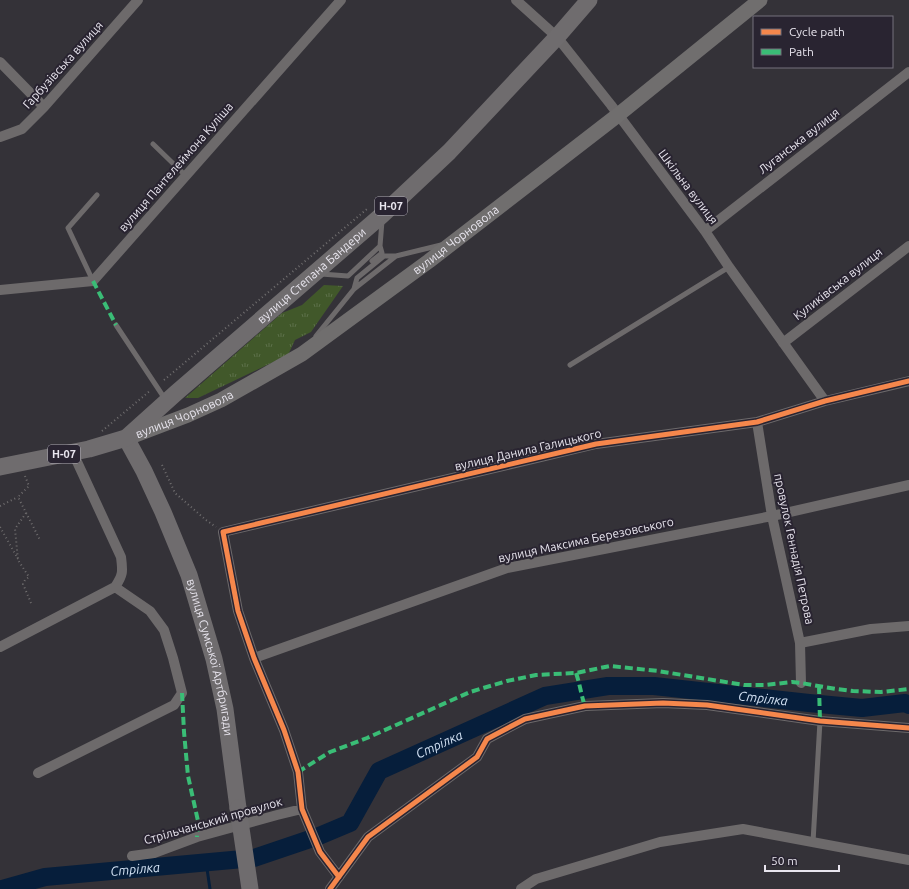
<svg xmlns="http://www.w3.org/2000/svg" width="909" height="889" viewBox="0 0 909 889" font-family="Ubuntu,sans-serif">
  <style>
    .grass { fill: url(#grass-tufts) }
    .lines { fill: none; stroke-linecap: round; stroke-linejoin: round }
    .stream { stroke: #061e3b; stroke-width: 3 }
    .river { stroke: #061e3b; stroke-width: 18 }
    .path { stroke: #706e6f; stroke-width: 2; stroke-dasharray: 1 3; stroke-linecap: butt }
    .service { stroke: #6d6a6b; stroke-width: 5 }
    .minor { stroke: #6d6a6b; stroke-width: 10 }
    .secondary { stroke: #706e6e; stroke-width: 15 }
    .primary { stroke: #6f6c6e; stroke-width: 17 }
    .primary-bridge { stroke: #6f6c6e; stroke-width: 17 }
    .quiet { stroke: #3abd76; stroke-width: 4; stroke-dasharray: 8 4; stroke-linecap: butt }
    .cycleway-casing { stroke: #292431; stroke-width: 8 }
    .cycleway { stroke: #f5874c; stroke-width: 5 }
    .labels { text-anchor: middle; stroke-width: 4; stroke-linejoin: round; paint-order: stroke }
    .shield { fill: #292431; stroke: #afabb5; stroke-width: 1 }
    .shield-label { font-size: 11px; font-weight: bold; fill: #e8e5ee }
    .street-label { font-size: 12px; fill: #e8e5ee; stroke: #292431 }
    .water-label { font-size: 13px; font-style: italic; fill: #d4e3f5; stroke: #292431 }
  </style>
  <defs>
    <pattern id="grass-tufts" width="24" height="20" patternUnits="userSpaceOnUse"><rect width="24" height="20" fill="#41582a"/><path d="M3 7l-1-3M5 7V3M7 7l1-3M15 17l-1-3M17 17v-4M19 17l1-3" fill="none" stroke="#5c7049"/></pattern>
  </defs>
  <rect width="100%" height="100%" fill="#343238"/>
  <!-- grass -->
  <path class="grass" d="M324 285 343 286 311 332 295 340 288 355 198 398H185L282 313 302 305Z"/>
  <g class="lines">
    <!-- stream -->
    <path class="stream" d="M206 862 210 889"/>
    <!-- river -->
    <path class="river" id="s1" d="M2 889 45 877 254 858 319 836 350 823 379 771 545 696 608 686H654L809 703 862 708 905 703 909 705"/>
    <!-- path -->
    <path class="path" d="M164 380 367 209
      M102 431 151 390
      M162 465 175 493 206 520 216 527
      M25 476 29 486 18 497 40 540
      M0 506 18 497
      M26 513 15 529 18 560 29 577 25 580 23 584 31 603
      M0 527 18 559"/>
    <!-- service -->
    <path class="service" d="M153 144 186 176
      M372 261 382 253 380 246
      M321 274 348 276 380 246 382 221
      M93 281 68 228 97 195
      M354 289 357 278 384 256H396
      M116 325 165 399
      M316 336 354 289 396 256 441 245
      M570 365 729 267
      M813 842 820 721"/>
    <!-- minor -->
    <path class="minor" d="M516 0 557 37 611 105 705 231 729 267 825 401
      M0 62 44 107
      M0 137 22 129 44 107 138 0
      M705 231 909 72
      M0 290 93 281 341 0
      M783 343 909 246
      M757 422 772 516 800 643 801 683
      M800 643 871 629 909 626
      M0 647 115 587C123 575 123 572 121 557L73 453
      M254 658 507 568 772 516 909 485
      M38 773 174 705 182 693 173 658 164 630 150 611 115 587
      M132 856 154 853 197 837 277 815 302 809
      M339 877 320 852 302 809 298 772 284 730 254 658 238 611 223 532 596 444 757 422 825 401 909 381
      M330 889 368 837 477 757 487 739 525 719 585 706 663 703 707 705 820 721 909 728
      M521 889 536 879 660 842 743 829 909 860"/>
    <!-- secondary -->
    <path class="secondary" id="s2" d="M130 437 188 415 221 400 302 354 429 261 618 115 760 0"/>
    <!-- primary -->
    <g class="primary">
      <path id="s3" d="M126 438 144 471 163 512 189 575 214 659 225 709 238 808"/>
      <path id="s4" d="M0 467 89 449 126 438 176 393 382 215 449 152 557 37 589 0"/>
    </g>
    <!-- primary-bridge -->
    <path class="primary-bridge" d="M238 808 250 889"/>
    <!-- quiet -->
    <path class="quiet" d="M93 281 116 325
      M576 673C580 684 581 695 585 706
      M819 686 820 721
      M182 693 184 732 188 776 198 821 197 837
      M298 772 330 752 367 738 470 692 507 681 536 675 576 673 610 666 658 671 744 685H765L792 682 801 683 836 689 853 691 881 692 909 689"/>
    <defs>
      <path id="cycleway" d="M339 877 320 852 302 809 298 772 284 730 254 658 238 611 223 532 596 444 757 422 825 401 909 381
        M330 889 368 837 477 757 487 739 525 719 585 706 663 703 707 705 820 721 909 728"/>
    </defs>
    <!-- cycleway casing -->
    <use href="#cycleway" class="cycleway-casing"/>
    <!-- cycleway -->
    <use href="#cycleway" class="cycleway"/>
  </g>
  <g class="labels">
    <!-- shield labels -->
    <g class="shield">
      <rect x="375" y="197" width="32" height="18" rx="3"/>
      <rect x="48" y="445" width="32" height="18" rx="3"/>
    </g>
    <g class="shield-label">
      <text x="391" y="210">Н-07</text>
      <text x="64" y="458">Н-07</text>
    </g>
    <!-- street labels -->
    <g class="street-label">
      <text transform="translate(63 65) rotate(-48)" y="4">Гарбузівська вулиця</text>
      <text transform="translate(799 141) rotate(-38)" y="4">Луганська вулиця</text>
      <text transform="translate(176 167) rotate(-49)" y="4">вулиця Пантелеймона Куліша</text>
      <text transform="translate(688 187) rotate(53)" y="4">Шкільна вулиця</text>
      <text dy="4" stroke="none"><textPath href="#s2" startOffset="383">вулиця Чорновола</textPath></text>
      <text dy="4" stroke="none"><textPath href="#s4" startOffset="376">вулиця Степана Бандери</textPath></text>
      <text transform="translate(838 284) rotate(-38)" y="4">Куликівська вулиця</text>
      <text dy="4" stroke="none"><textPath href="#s2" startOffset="59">вулиця Чорновола</textPath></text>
      <text transform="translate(528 450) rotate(-13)" y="4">вулиця Данила Галицького</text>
      <text transform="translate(586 540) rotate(-12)" y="4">вулиця Максима Березовського</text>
      <text transform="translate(794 549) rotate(78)" y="4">провулок Геннадія Петрова</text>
      <text dy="4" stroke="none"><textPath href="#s3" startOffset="236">вулиця Сумської Артбригади</textPath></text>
      <text transform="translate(213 821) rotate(-16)" y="4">Стрільчанський провулок</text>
    </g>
    <!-- water labels -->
    <g class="water-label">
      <text dy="5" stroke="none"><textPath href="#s1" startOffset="818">Стрілка</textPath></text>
      <text dy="5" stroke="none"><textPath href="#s1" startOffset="482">Стрілка</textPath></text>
      <text dy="5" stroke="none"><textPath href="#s1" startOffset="135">Стрілка</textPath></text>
    </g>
  </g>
  <!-- legend -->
  <rect x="753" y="16" width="140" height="52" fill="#292431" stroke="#75717d"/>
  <rect x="761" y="29" width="20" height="6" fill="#f5874c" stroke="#75717d"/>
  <text x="789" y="36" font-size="12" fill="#e8e5ee">Cycle path</text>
  <rect x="761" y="49" width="20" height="6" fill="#3abd76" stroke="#75717d"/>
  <text x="789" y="56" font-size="12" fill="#e8e5ee">Path</text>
  <!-- scale -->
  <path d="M765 865v6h74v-6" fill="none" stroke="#e8e5ee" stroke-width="2"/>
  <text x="771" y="865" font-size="12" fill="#e8e5ee" stroke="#292431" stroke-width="3" paint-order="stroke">50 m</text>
</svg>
